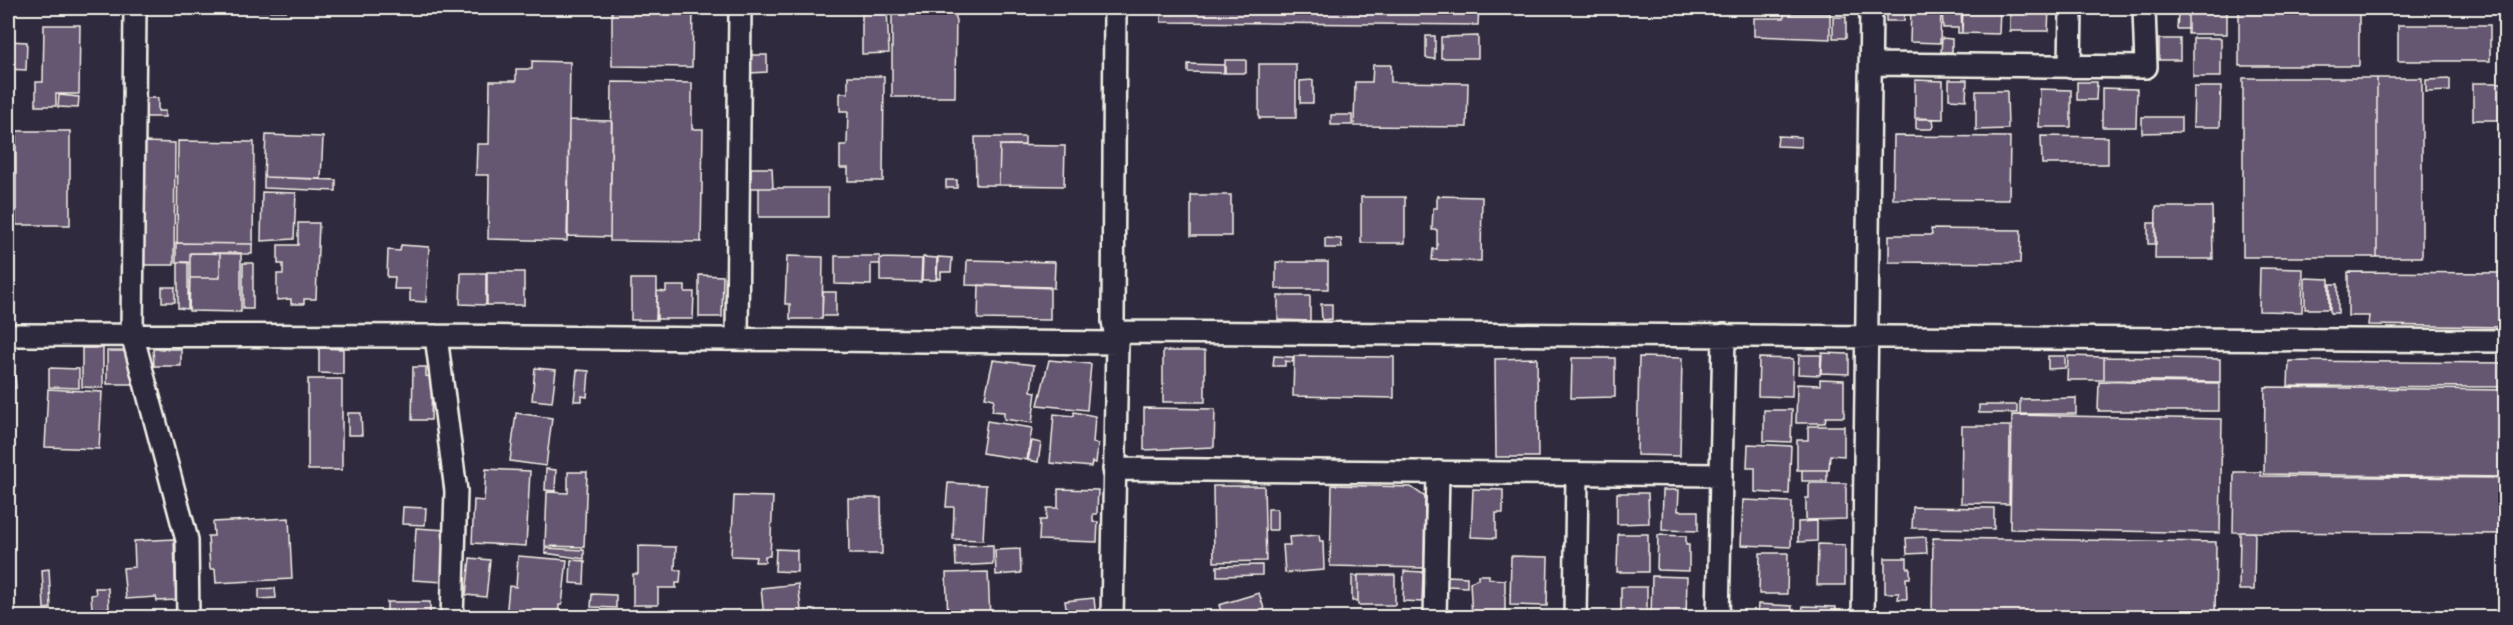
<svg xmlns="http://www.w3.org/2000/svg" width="2513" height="625" viewBox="0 0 2513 625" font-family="'Architects Daughter',sans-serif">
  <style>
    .building { fill: #655671; stroke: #f4f1e8; stroke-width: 1.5 }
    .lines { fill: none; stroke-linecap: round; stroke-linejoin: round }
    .street-casing { stroke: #f4f1e8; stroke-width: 26 }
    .street { stroke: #2f2a3d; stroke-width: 21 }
  </style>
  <rect width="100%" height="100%" fill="#2f2a3d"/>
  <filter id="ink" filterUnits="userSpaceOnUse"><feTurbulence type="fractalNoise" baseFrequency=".0167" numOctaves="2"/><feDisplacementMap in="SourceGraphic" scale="12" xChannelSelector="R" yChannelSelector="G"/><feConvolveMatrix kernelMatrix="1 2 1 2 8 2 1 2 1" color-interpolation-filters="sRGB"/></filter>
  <g filter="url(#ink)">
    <!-- building -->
    <path class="building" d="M173 8H287V11L173 10Z
      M612 8H693L692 67 612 66Z
      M862 8H887L889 53 862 54Z
      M892 8 956 9 955 97H892Z
      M1161 8H1479L1478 25 1161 22Z
      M1886 8H1905L1904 21H1886Z
      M1911 8H1941L1940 43 1910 42Z
      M1942 8H1961L1962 33H1958V28H1943Z
      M1963 8H2000L1999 34 1962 33Z
      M2010 8H2049L2048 31H2010Z
      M2160 8H2176V11H2160Z
      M2178 8H2227V34H2188V13H2178Z
      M2239 8H2359V66H2239Z
      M1784 13H1830V39L1754 36V18H1784Z
      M2178 13H2188V29H2177Z
      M1833 17H1846V38H1833Z
      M44 25H80L79 94H56V106H36V82H43Z
      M2398 25H2490V61H2398Z
      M1426 36H1435V59L1426 58Z
      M1478 36V58H1441V37Z
      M1942 38 1952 39V52H1941Z
      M2193 38H2221V77H2193Z
      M2159 39H2180V60H2159Z
      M8 41 27 42 26 70 8 69Z
      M750 55H767V72L750 73Z
      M1225 60H1246V73H1225Z
      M532 61 570 62 567 241 488 239 489 175H476L477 144H489L490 81H516V69H532Z
      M1188 64 1224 65V73L1188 72Z
      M1259 64H1296V118H1259Z
      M1373 65H1391V82L1468 83 1467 127 1354 126 1355 82H1372Z
      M848 76H884L883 181H848V168H840V145H847L848 111H840V93H848Z
      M2243 78H2377V257H2243Z
      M2377 78H2422V257H2377Z
      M2450 79V91L2426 92V80Z
      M1313 80V103H1300V81Z
      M1915 80 1943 81V119L1915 118Z
      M1949 80H1967L1966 100 1949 99Z
      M612 82 692 83V129H703L701 242 610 241Z
      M2077 82H2097L2096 100H2077Z
      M2473 83H2506V120H2473Z
      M2194 87H2221L2220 127H2193Z
      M2102 88 2137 89 2136 127H2102Z
      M2040 89 2071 90V127H2039Z
      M1976 91H2007L2008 129 1976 130Z
      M59 95 79 97 78 108 58 107Z
      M146 98H158V111H165V117H146Z
      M1331 115H1352V125H1331Z
      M2142 117H2181V132L2142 133Z
      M1916 119H1933L1934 126 1931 129H1916Z
      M569 120 612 121 610 237 568 236Z
      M16 131H70V225H16Z
      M266 135 323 137 321 179 264 177Z
      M1778 136 1801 137V147L1777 146Z
      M1894 136 2010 137 2009 200 1893 199Z
      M2041 136 2108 137V164H2042Z
      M975 137H1025V145H1000L999 185H976Z
      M178 141 254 142 253 244 177 243Z
      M145 142 175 143 174 265H143Z
      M1000 145 1065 146 1064 186 999 185Z
      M751 168H772L773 188H751Z
      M264 177 336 180V191L264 188Z
      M946 180H957V188H946Z
      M759 188H828V217H759Z
      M262 192 296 193 294 239 261 241Z
      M1191 195H1231V236H1191Z
      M1437 196 1482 197 1481 261 1432 260 1433 249H1437V230H1432L1433 208H1437Z
      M1361 197H1405V243H1361Z
      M2156 207H2212L2213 259H2155Z
      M298 223H319L316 299H304V304H291V299L277 300V274H283V264H278V245H298Z
      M2148 223H2156V244H2148Z
      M1931 229 2021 230 2020 263 1889 262V235H1932Z
      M1325 238 1341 239 1342 248H1325Z
      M176 243 252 244V254L190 253V263L176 262Z
      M401 245 429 247 426 302 410 301V289H394L395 277H387L388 250 400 251Z
      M190 253H220V278H190Z
      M220 253H241V312L189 311 190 278H220Z
      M787 256 823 257 822 319H790V304H785Z
      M835 256H880V264H871V285L835 284Z
      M923 257 937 258 936 280H922Z
      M938 257 952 258 951 272H941V279H937Z
      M880 258 922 259 921 282 880 281Z
      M967 260 1055 262 1054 288 966 285Z
      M178 262H188V309L178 308Z
      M1276 262H1328V289H1276Z
      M243 263H253V309H243Z
      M2260 268 2303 269 2302 312 2259 311Z
      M487 272H524V305H487Z
      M2348 272 2506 273V327L2368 325 2369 316H2348Z
      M461 273H486V305L460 304Z
      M699 275 723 276 722 317H699Z
      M2305 278 2329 279V309H2305Z
      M631 279H657V320H631Z
      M2330 284H2338V313H2330Z
      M979 285 1050 287V320L978 319Z
      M666 286H685V292H694L693 319H656L657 291 666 292Z
      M162 287H175V302H162Z
      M823 292H836V316H822Z
      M1278 296H1310V321L1278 320Z
      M1321 304H1332V319L1322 320Z
      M8 347H10L11 375H15L16 388H8V403Z
      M82 348H103V388L82 387Z
      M319 348 343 349V374L319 373Z
      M153 349H181V366H154Z
      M107 351H130L133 384H107Z
      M1163 351H1205V402H1163Z
      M1822 353 1849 354V374L1821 373Z
      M1799 355H1821L1820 375 1798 374Z
      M1274 356 1293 357V362L1285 361V366H1273Z
      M1294 356 1394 357V398L1293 396Z
      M2048 356H2065V368L2048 369Z
      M2068 356 2104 357V380H2067Z
      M1639 357 1682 358 1680 456 1637 455Z
      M2104 357 2220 359V382L2104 380Z
      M1537 358 1538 457H1496L1495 359Z
      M1572 358H1615V397L1571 398Z
      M1759 358 1793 359 1792 397 1758 396Z
      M993 360 1034 365 1031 391 1036 392 1032 423 1004 419V412L992 411 994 399 985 397Z
      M1049 360 1091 364 1087 410 1038 405Z
      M2289 361 2506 363V387L2288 386Z
      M413 367H426V376L432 377 431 420H412Z
      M49 368 79 369V388L49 387Z
      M535 368 556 370 552 402 532 400Z
      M577 370 589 371 587 397 582 396V401H574Z
      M308 379H342V470H308Z
      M1820 379 1844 380V417H1826L1825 423H1796L1797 384 1820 385Z
      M2099 382 2219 383V411H2098Z
      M2265 387 2506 390V477L2264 474Z
      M48 389 102 392 99 449 45 447Z
      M2076 398V414H2020V399Z
      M1979 405H2017V413H1979Z
      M1144 408 1215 409 1214 447 1144 450Z
      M1764 410H1792L1791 442 1764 441Z
      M1074 412 1095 416 1093 443 1098 444 1096 463 1092 462 1091 467 1050 463 1054 414 1074 416Z
      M348 413H361L362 435H348Z
      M516 413 552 418 546 466 510 461Z
      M2012 415 2222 419 2220 533 2010 529Z
      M987 421 1032 428 1027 460 982 453Z
      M1808 426H1844V456L1830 455 1829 470H1797V440H1808Z
      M1962 426H2010L2009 504 1961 503Z
      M1032 441 1041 443 1038 462 1028 460Z
      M1748 444 1791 446 1789 494 1755 492V468H1747Z
      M486 469 530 471 526 546 472 543 474 500 484 501Z
      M546 469 556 470 555 491 545 490Z
      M1802 470H1827V481H1802Z
      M568 472H587L584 547 545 546 547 492 568 493Z
      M2234 472H2261V476L2506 478V534L2233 532Z
      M948 483 986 485 983 540 953 539 954 507H946Z
      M1809 483H1846V519L1806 520V498H1809Z
      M1332 485 1411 487 1425 497 1424 568 1330 566Z
      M1213 486H1264L1266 561 1214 562Z
      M1058 489 1098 490 1097 514H1093V522H1098L1097 542 1039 540 1040 520H1046L1047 508H1058Z
      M1473 489 1503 490V513H1496V538L1471 537Z
      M1663 490H1679L1678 511H1698V531L1662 530Z
      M1617 493H1648L1649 523 1617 524Z
      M734 496 773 497 770 556H765V562H755L756 557 731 556Z
      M848 498H881L882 554H849Z
      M1743 500 1792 502 1791 547 1741 545Z
      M403 507 426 508 425 525 402 524Z
      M1913 507 1994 508V529L1912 528Z
      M1268 509H1277V530H1268Z
      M289 518 292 579 216 583 215 569H210L208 536H214L213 522Z
      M1817 521V541L1798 542V522Z
      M416 528 447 530 444 582 413 580Z
      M2240 532H2255L2254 590H2239Z
      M1618 534H1648V572H1617Z
      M1319 535 1320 541H1323L1324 570 1285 573 1283 545H1290L1289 537Z
      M1658 535 1686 536V545H1689V571L1657 570Z
      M1926 537 1927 553 1907 554 1906 538Z
      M1933 538 2216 542 2215 618H1932Z
      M174 539 176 600 157 601 156 597 126 599 123 568 135 567 134 541Z
      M1818 544 1845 545V585H1817Z
      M993 545V564L956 566 955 546Z
      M638 546 676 547 675 570H681L680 583H676V588H658V605H633V574H638Z
      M545 548 584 550V559L545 553Z
      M776 549 797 550V572L775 571Z
      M1020 549 1021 573 996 575 995 550Z
      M1760 553H1788L1787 594H1759Z
      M518 556 567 560 562 605H559L558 618H506L509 586 516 587Z
      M1511 556 1548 557 1547 606 1510 605Z
      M470 558 490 560 486 597 466 595Z
      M1885 558H1907V568H1910V578H1906L1907 599H1898L1899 593H1885Z
      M571 560 585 561 584 584 570 583Z
      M1262 565V575L1217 576V566Z
      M49 569 51 608 44 609 42 570Z
      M1404 571 1423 572 1422 602 1403 601Z
      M988 572 990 618H948L946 573Z
      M1358 575H1395V605H1358Z
      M1478 575H1489V579L1505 580V618H1472L1470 582 1478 579Z
      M1352 576H1358V601H1352Z
      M1448 576 1467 577V587L1447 586Z
      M1652 576 1687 577 1686 618H1651Z
      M798 584 802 618H764L761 588Z
      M1621 587H1647V618H1621Z
      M95 588H108L109 608 92 609 91 595 96 594Z
      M275 588 276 598 259 599V589Z
      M1259 593 1267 618H1223L1219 605Z
      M592 594 616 595V608L591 607Z
      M1094 598 1096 618H1059L1067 616 1065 601Z
      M387 602H430V618H387Z
      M1758 604 1792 606 1791 618H1757Z
      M1803 606 1836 607 1835 618H1802Z
      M481 612 504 613V618H481Z
      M621 612V618L583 616Z
      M1448 612 1470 613V618H1448Z"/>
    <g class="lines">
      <defs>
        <path id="street" d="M135 8 132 334 187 540 188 618
          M1871 64 2146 67 2144 8
          M2070 67 2071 8
          M1116 332 2506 341
          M8 335 436 336 1117 343
          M436 336 456 491 452 618
          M737 338 740 8
          M1114 469 1721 475
          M1112 618 1117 343 1113 321 1115 8
          M1435 618 1438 472
          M1575 618 1577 475
          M1718 618 1724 335
          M1863 618 1871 8"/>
      </defs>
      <!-- street casing -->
      <use href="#street" class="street-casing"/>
      <!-- street -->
      <use href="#street" class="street"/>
    </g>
  </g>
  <!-- margin -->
  <rect width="2513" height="625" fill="none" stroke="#2f2a3d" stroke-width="30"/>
  <rect x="15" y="15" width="2483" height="595" fill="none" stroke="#f4f1e8" stroke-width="2" filter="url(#ink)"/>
</svg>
